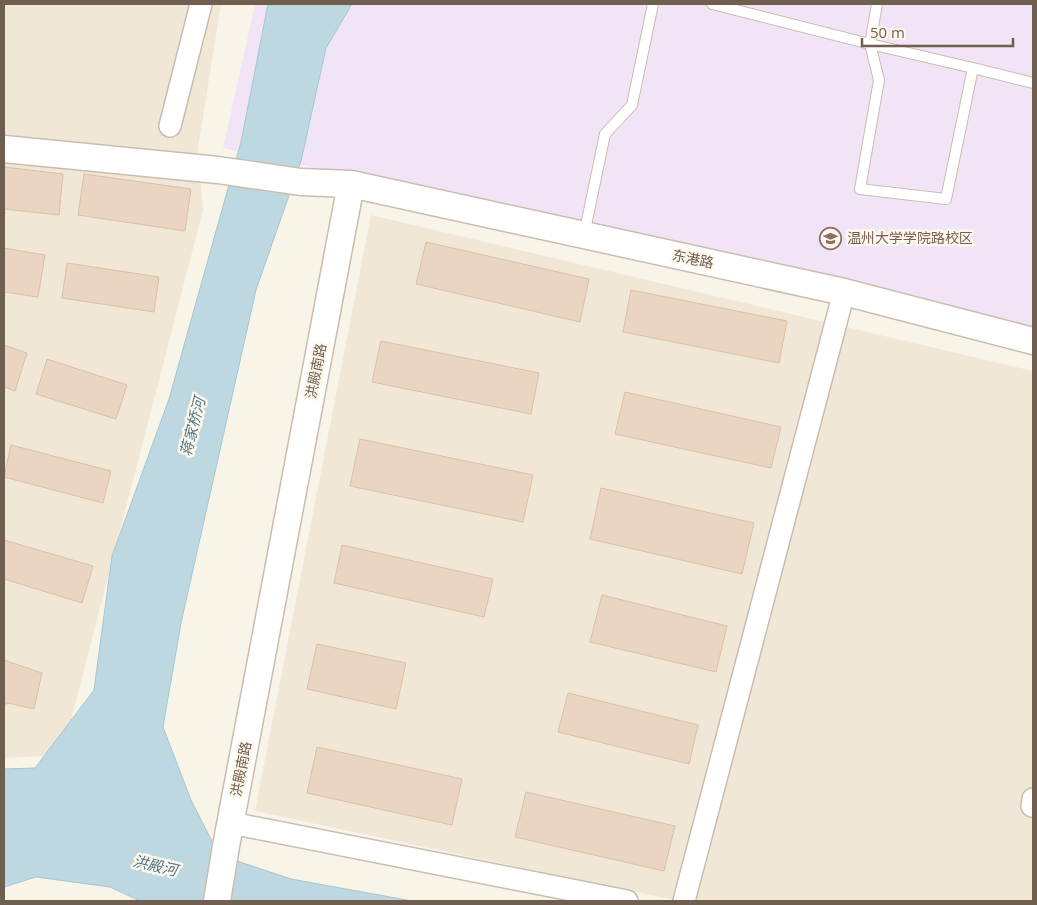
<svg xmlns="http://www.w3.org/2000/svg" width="1037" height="905" viewBox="0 0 1037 905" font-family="'Open Sans','Noto Sans SC',sans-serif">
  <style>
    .residential { fill: #f0e7d7 }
    .education { fill: #f1e4f6 }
    .water { fill: #bed8e1; stroke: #a6c6d1 }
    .building { fill: #e9d5c1; stroke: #dcbfa5 }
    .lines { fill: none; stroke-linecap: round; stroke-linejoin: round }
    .service-casing { stroke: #cabdaf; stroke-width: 12 }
    .minor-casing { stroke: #cabdaf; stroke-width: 24 }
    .tertiary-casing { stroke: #cabdaf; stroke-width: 29 }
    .service { stroke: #fff; stroke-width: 10 }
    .minor { stroke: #fff; stroke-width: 21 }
    .tertiary { stroke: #fff; stroke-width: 26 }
    .labels { text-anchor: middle; stroke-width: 5; stroke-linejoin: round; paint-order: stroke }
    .education-label { font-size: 14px; fill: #785e54; stroke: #fdf8ed; text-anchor: start }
    .street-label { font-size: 14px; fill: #705e4f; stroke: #fdf8ed }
    .water-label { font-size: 15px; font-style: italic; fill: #4f7887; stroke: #fdf8ed }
  </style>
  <rect width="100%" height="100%" fill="#f9f4e8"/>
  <!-- residential -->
  <path class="residential" d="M4 4H221L198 148 203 210 62 755 4 758Z
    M371 215 1033 371V901H679L255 811Z"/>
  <!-- education -->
  <path class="education" d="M255 4H1033V327L223 148Z"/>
  <!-- water -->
  <path class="water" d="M268 4H352L326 48 301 161 256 290 181 623 163 727 191 800 219 855 291 879 412 901H140L110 887 36 877 4 887V769L35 768 94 690 112 556 169 399 241 142Z"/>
  <!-- building -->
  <path class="building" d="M4 167 63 174 59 215 4 209Z
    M84 174 191 189 185 231 78 215Z
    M426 242 589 279 580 322 416 284Z
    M4 248 45 255 38 297 4 292Z
    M67 263 159 277 154 312 62 298Z
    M631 290 787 321 779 363 623 332Z
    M381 341 539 373 531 414 372 382Z
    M4 345 27 353 15 391 4 387Z
    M47 359 127 385 116 419 36 394Z
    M625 392 781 427 771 468 615 434Z
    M360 439 533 475 523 522 350 486Z
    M11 445 111 471 103 503 4 477Z
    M601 488 754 523 742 574 590 539Z
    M4 540 93 566 82 603 4 579Z
    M342 545 493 579 484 617 334 583Z
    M602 595 727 626 716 672 590 642Z
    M317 644 406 663 396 709 307 689Z
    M4 660 42 673 34 709 8 703 4 705Z
    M568 693 698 725 689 764 558 732Z
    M317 747 462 779 452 825 307 793Z
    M526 792 675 826 664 871 515 837Z"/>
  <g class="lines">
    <defs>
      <path id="service" d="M712 4 870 44 973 68
        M877 4 870 44 879 80 860 189 946 199 973 68 1033 83
        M584 235 605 134 632 105 653 4"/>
      <path id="minor" d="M170 126 201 4
        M1033 799 1032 806H1033
        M231 823 627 901
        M684 901 844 292"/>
      <path id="tertiary" d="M4 149 218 170 301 182 351 184 844 292 1033 341
        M217 901 226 846 351 184"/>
    </defs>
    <!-- service casing -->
    <use href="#service" class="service-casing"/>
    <!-- minor casing -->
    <use href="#minor" class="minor-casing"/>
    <!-- tertiary casing -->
    <use href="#tertiary" class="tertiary-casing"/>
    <!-- service -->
    <use href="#service" class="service"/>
    <!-- minor -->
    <use href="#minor" class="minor"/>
    <!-- tertiary -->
    <use href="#tertiary" class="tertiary"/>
  </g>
  <!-- icons -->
  <defs>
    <symbol id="university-ring" viewBox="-11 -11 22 22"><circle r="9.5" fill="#fdf8ed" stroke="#8d6e63" stroke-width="1.5"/><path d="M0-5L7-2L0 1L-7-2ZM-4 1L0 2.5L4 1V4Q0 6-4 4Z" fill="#8d6e63"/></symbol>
  </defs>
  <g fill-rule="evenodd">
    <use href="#university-ring" x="818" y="226" width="25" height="25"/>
  </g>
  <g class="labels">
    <!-- education labels -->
    <g class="education-label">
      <text x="847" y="243">温州大学学院路校区</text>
    </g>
    <!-- street labels -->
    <g class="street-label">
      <text transform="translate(693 259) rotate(12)" y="5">东港路</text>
      <text transform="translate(316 371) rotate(-79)" y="5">洪殿南路</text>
      <text transform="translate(241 769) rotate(-79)" y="5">洪殿南路</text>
    </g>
    <!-- water labels -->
    <g class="water-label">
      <text transform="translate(193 427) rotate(-76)" y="5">蒋家桥河</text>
      <text transform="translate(155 866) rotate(13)" y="5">洪殿河</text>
    </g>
  </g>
  <!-- border -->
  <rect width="1037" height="905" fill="none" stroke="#705e4f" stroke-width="10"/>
  <!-- scale -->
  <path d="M862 38v8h151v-8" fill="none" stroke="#705e4f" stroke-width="2.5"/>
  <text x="870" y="38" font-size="15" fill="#705e4f" stroke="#fdf8ed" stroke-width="4" paint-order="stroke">50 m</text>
</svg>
